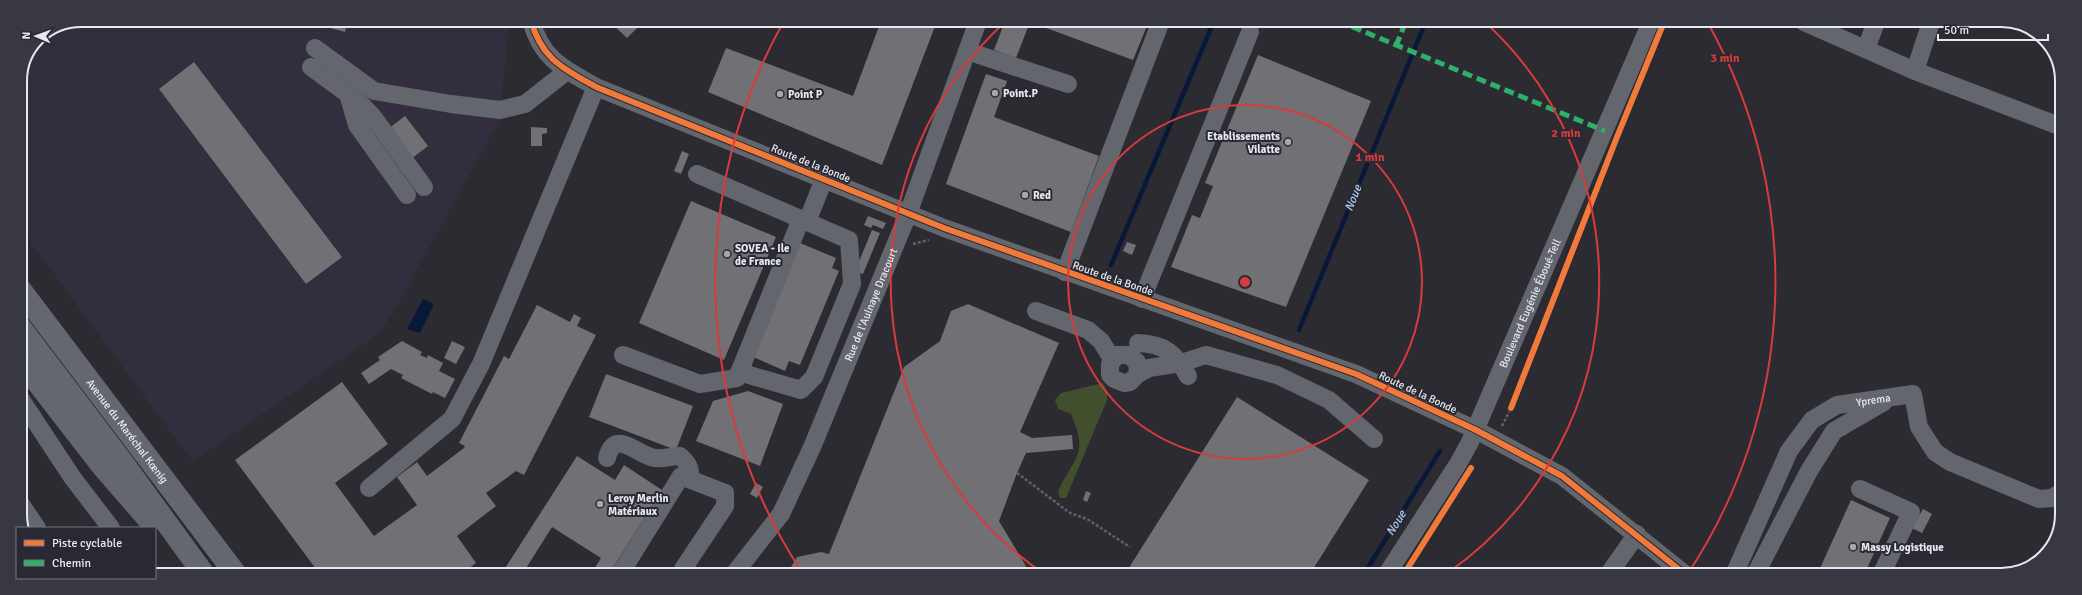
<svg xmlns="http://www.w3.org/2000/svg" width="2082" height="595" viewBox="0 0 2082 595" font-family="Signika,sans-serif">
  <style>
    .industrial { fill: #322e3d }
    .green { fill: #414f2d }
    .water { fill: #081839 }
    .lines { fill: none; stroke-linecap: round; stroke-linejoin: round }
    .stream { stroke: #081839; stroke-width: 4.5 }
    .building { fill: #707075 }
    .path { stroke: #616268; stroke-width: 2.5; stroke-dasharray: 3 2; stroke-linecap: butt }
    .minor { stroke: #63666d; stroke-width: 18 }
    .major { stroke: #64676f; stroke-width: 22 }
    .quiet { stroke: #2db169; stroke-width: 5; stroke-dasharray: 10 5; stroke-linecap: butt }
    .cycleway-casing { stroke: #292933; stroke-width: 8 }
    .cycleway { stroke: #f17a3a; stroke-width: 6 }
    .ring { fill: none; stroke: #d83b3c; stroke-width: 2 }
    .poi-dot { fill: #a6a6ac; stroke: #292933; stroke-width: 1.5 }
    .labels { text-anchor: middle; stroke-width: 4; stroke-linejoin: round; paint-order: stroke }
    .poi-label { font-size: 11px; font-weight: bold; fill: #e8e9ef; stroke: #292933; text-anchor: start }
    .street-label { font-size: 11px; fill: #e8e9ef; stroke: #292933 }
    .water-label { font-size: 12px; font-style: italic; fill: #b3caf3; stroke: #292933 }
    .rim { fill: none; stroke: #e8e9ef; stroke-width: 2 }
    .centre { fill: #d83b3c; stroke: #292933; stroke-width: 2 }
    .ring-label { font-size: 12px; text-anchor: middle; font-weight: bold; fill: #d83b3c; stroke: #292933; stroke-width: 4; stroke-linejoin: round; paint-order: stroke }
  </style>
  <rect width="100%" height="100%" fill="#2b2b31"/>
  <!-- industrial -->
  <path class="industrial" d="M81 20H509L500 119 393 313 378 334 193 462 20 228V81L38 38Z"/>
  <!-- green -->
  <path class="green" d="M1103 383 1107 391V400L1066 498H1060L1058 493 1060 487C1078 453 1087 452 1071 414L1058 409 1055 400 1061 393Z"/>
  <!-- water -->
  <path class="water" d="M423 299 434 304 420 333 407 329Z"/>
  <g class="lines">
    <!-- stream -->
    <path class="stream" d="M1111 265 1214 21
      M1299 330 1426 21
      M1364 574 1440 451"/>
  </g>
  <!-- building -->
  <path class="building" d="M324 20H348L345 32 323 26Z
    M609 21H637L641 24 627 38Z
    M881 21H937L882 165 708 92 726 48 853 96Z
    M1005 21H1149L1133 60 1030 22 1016 58 994 50Z
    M1258 55 1371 101 1286 307 1171 267 1192 215 1200 218 1213 186 1205 183Z
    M194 62 342 257 306 284 159 89Z
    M986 74 1007 81 994 117 1099 156 1071 232 946 184Z
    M405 116 428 146 411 159 388 129Z
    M531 127 547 128V133L542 134V146H531Z
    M682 151 689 154 681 174 674 171Z
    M691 201 776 237 724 360 639 323Z
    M868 216 886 223 883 229 873 225 871 228 864 225Z
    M872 230 880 233 863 274 855 271Z
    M1127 242 1136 245 1132 255 1123 251Z
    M800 243 836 258 832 268 839 271 800 365 789 361 785 371 749 355Z
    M968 304 1059 343 1020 432 1032 438 1072 435 1073 449 1026 453 1017 473 999 521 1026 566 1021 574H787L797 557 821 552 829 554 904 367 940 341 951 311Z
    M537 305 570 322 574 314 581 318 577 326 596 335 524 475 516 471 486 493 496 506 457 536 476 563 462 573H319L235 460 342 382 388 444 335 483 374 536 417 505 397 477 417 462 427 476 464 448 465 446 459 443 504 356 509 359Z
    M402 341 422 352 420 355 427 358 428 355 443 363 439 371 455 379 445 398 433 392 432 394 401 378 403 375 391 369 369 384 361 373 380 360 378 357Z
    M452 341 465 347 456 364 444 358Z
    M606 374 693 406 676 450 589 417Z
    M748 391 783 404 760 466 696 441 713 401Z
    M1237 397 1369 480 1310 574H1125Z
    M577 456 615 480 624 465 662 490 609 574H591L601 558 552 527 523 573H502Z
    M756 483 763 487 757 498 750 494Z
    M1086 491 1091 493 1087 502 1083 500Z
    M1851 500 1890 518 1864 575H1817Z
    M1923 509 1932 514 1922 533 1912 528Z"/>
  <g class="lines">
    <!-- path -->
    <path class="path" d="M913 244 929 240
      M1502 426 1511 408
      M1017 473 1070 513 1087 519 1130 547"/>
    <!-- minor -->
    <g class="minor">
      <path d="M531 20C541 59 564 69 596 87L944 228 1356 374 1476 430 1562 476 1686 575"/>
      <path d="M1804 22 1915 71 2062 127"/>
      <path d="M315 48 374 91 451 104 500 110 525 104 567 71"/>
      <path d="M1866 49 1876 22"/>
      <path d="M967 51 1068 84"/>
      <path d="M311 67 360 103 374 118 424 187"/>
      <path d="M1915 71 1931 22"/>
      <path d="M348 94 357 125 407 195"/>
      <path d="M697 174 849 240 852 284 814 377 801 390 739 372"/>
      <path d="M807 222 824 179"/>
      <path d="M1065 272 1161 21"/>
      <path d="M1142 299 1250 32"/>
      <path d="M1036 311 1088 330 1101 341 1112 359"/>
      <path d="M1138 343C1165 344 1175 353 1188 376"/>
      <path d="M623 355 700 384 737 378 801 219"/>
      <path d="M1138 374 1137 362 1129 355H1117L1110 364V375L1114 379 1124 383 1130 382 1138 374 1149 368 1181 363 1206 355 1277 375 1329 400 1374 439"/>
      <path d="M20 398 72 477 111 528"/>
      <path d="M607 458C615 427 638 456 655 458 663 459 672 456 680 456 688 463 691 468 690 479"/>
      <path d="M369 488 452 419 481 364 596 87"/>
      <path d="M1860 489 1911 512 1881 575"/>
      <path d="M20 503 37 528"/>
      <path d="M620 574 681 476 725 493V506L683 569"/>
      <path id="s1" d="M734 574 781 514 813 445 908 214 978 21"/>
      <path id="s2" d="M1387 574 1458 464 1470 442 1651 22"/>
      <path d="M1608 575 1637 534"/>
      <path id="s3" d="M1734 575 1789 451 1812 420 1837 405 1913 394 1919 427 1935 452 1950 462 2039 499 2052 498 2060 493"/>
      <path d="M1755 575 1809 471 1834 431 1884 402"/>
    </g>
    <!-- major -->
    <g class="major">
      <path id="s4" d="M20 289 235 573"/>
      <path d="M20 327 123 463 203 573"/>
      <path d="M20 360 102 466 148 519"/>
    </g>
    <!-- quiet -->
    <path class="quiet" d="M1338 21 1605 131
      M1396 46 1406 21"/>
    <defs>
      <path id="cycleway" d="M531 20C541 59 564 69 596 87L944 228 1356 374 1476 430 1562 476 1686 575
        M1511 408 1617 137 1664 22
        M1404 574 1471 468"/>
    </defs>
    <!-- cycleway casing -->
    <use href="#cycleway" class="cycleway-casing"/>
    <!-- cycleway -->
    <use href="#cycleway" class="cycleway"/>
  </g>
  <!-- distance rings -->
  <g class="ring">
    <circle cx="1245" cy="282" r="177"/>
    <path d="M1044 574A354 354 0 0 1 1006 21M1486 23A354 354 0 0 1 1446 574"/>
    <path d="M801 571A530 530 0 0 1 784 21M1709 25A530 530 0 0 1 1687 575"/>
  </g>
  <!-- markers -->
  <g class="poi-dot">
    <circle cx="995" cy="93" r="4"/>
    <circle cx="780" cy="94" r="4"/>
    <circle cx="1288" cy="142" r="4"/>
    <circle cx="1025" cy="195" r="4"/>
    <circle cx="727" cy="254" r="4"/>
    <circle cx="600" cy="504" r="4"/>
    <circle cx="1853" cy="547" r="4"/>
  </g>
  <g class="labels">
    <!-- poi labels -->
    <g class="poi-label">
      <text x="1003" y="97">Point.P</text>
      <text x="788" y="98">Point P</text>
      <text x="1280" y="140" text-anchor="end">Etablissements<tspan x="1280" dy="13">Vilatte</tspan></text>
      <text x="1033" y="199">Red</text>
      <text x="735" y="252">SOVEA - Ile<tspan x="735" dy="13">de France</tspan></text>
      <text x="608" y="502">Leroy Merlin<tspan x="608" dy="13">Matériaux</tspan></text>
      <text x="1861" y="551">Massy Logistique</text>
    </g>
    <!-- street labels -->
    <g class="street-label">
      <text transform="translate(811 163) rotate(22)" y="4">Route de la Bonde</text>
      <text transform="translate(1113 278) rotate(19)" y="4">Route de la Bonde</text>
      <text dy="4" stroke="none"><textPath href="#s2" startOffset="307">Boulevard Eugénie Éboué-Tell</textPath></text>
      <text dy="4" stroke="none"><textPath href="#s1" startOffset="304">Rue de l'Aulnaye Dracourt</textPath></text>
      <text transform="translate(1418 392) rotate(25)" y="4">Route de la Bonde</text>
      <text dy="4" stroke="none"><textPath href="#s3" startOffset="240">Yprema</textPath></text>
      <text dy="4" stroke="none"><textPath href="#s4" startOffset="178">Avenue du Maréchal Kœnig</textPath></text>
    </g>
    <!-- water labels -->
    <g class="water-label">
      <text transform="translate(1353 198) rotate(-68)" y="4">Noue</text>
      <text transform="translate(1396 523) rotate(-58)" y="4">Noue</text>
    </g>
  </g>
  <!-- crop -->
  <path d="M0 0H2082V595H0ZM81 27H2001A54 54 0 0 1 2055 81V514A54 54 0 0 1 2001 568H81A54 54 0 0 1 27 514V81A54 54 0 0 1 81 27Z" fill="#383842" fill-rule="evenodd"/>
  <path class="rim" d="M81 27H2001A54 54 0 0 1 2055 81V514A54 54 0 0 1 2001 568H81A54 54 0 0 1 27 514V81A54 54 0 0 1 81 27Z"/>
  <circle cx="1245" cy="282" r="6" class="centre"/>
  <g class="ring-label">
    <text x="1725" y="62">3 min</text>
    <text x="1566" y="137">2 min</text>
    <text x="1370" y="161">1 min</text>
  </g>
  <!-- legend -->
  <rect x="16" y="527" width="140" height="52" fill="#292933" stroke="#75767e"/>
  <rect x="24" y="540" width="20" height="6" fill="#f17a3a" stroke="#75767e"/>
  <text x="52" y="547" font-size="12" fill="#e8e9ef">Piste cyclable</text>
  <rect x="24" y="560" width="20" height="6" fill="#2db169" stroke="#75767e"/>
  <text x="52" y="567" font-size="12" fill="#e8e9ef">Chemin</text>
  <!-- north arrow -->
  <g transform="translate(36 36) rotate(272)" stroke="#292933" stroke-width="3" paint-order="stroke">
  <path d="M0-3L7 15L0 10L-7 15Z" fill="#e8e9ef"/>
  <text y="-6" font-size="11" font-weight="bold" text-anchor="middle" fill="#e8e9ef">N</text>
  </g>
  <!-- scale -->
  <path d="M1938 34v6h110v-6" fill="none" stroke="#e8e9ef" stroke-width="2"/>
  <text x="1944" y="34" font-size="12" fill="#e8e9ef" stroke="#292933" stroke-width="3" paint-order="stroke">50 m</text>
</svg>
